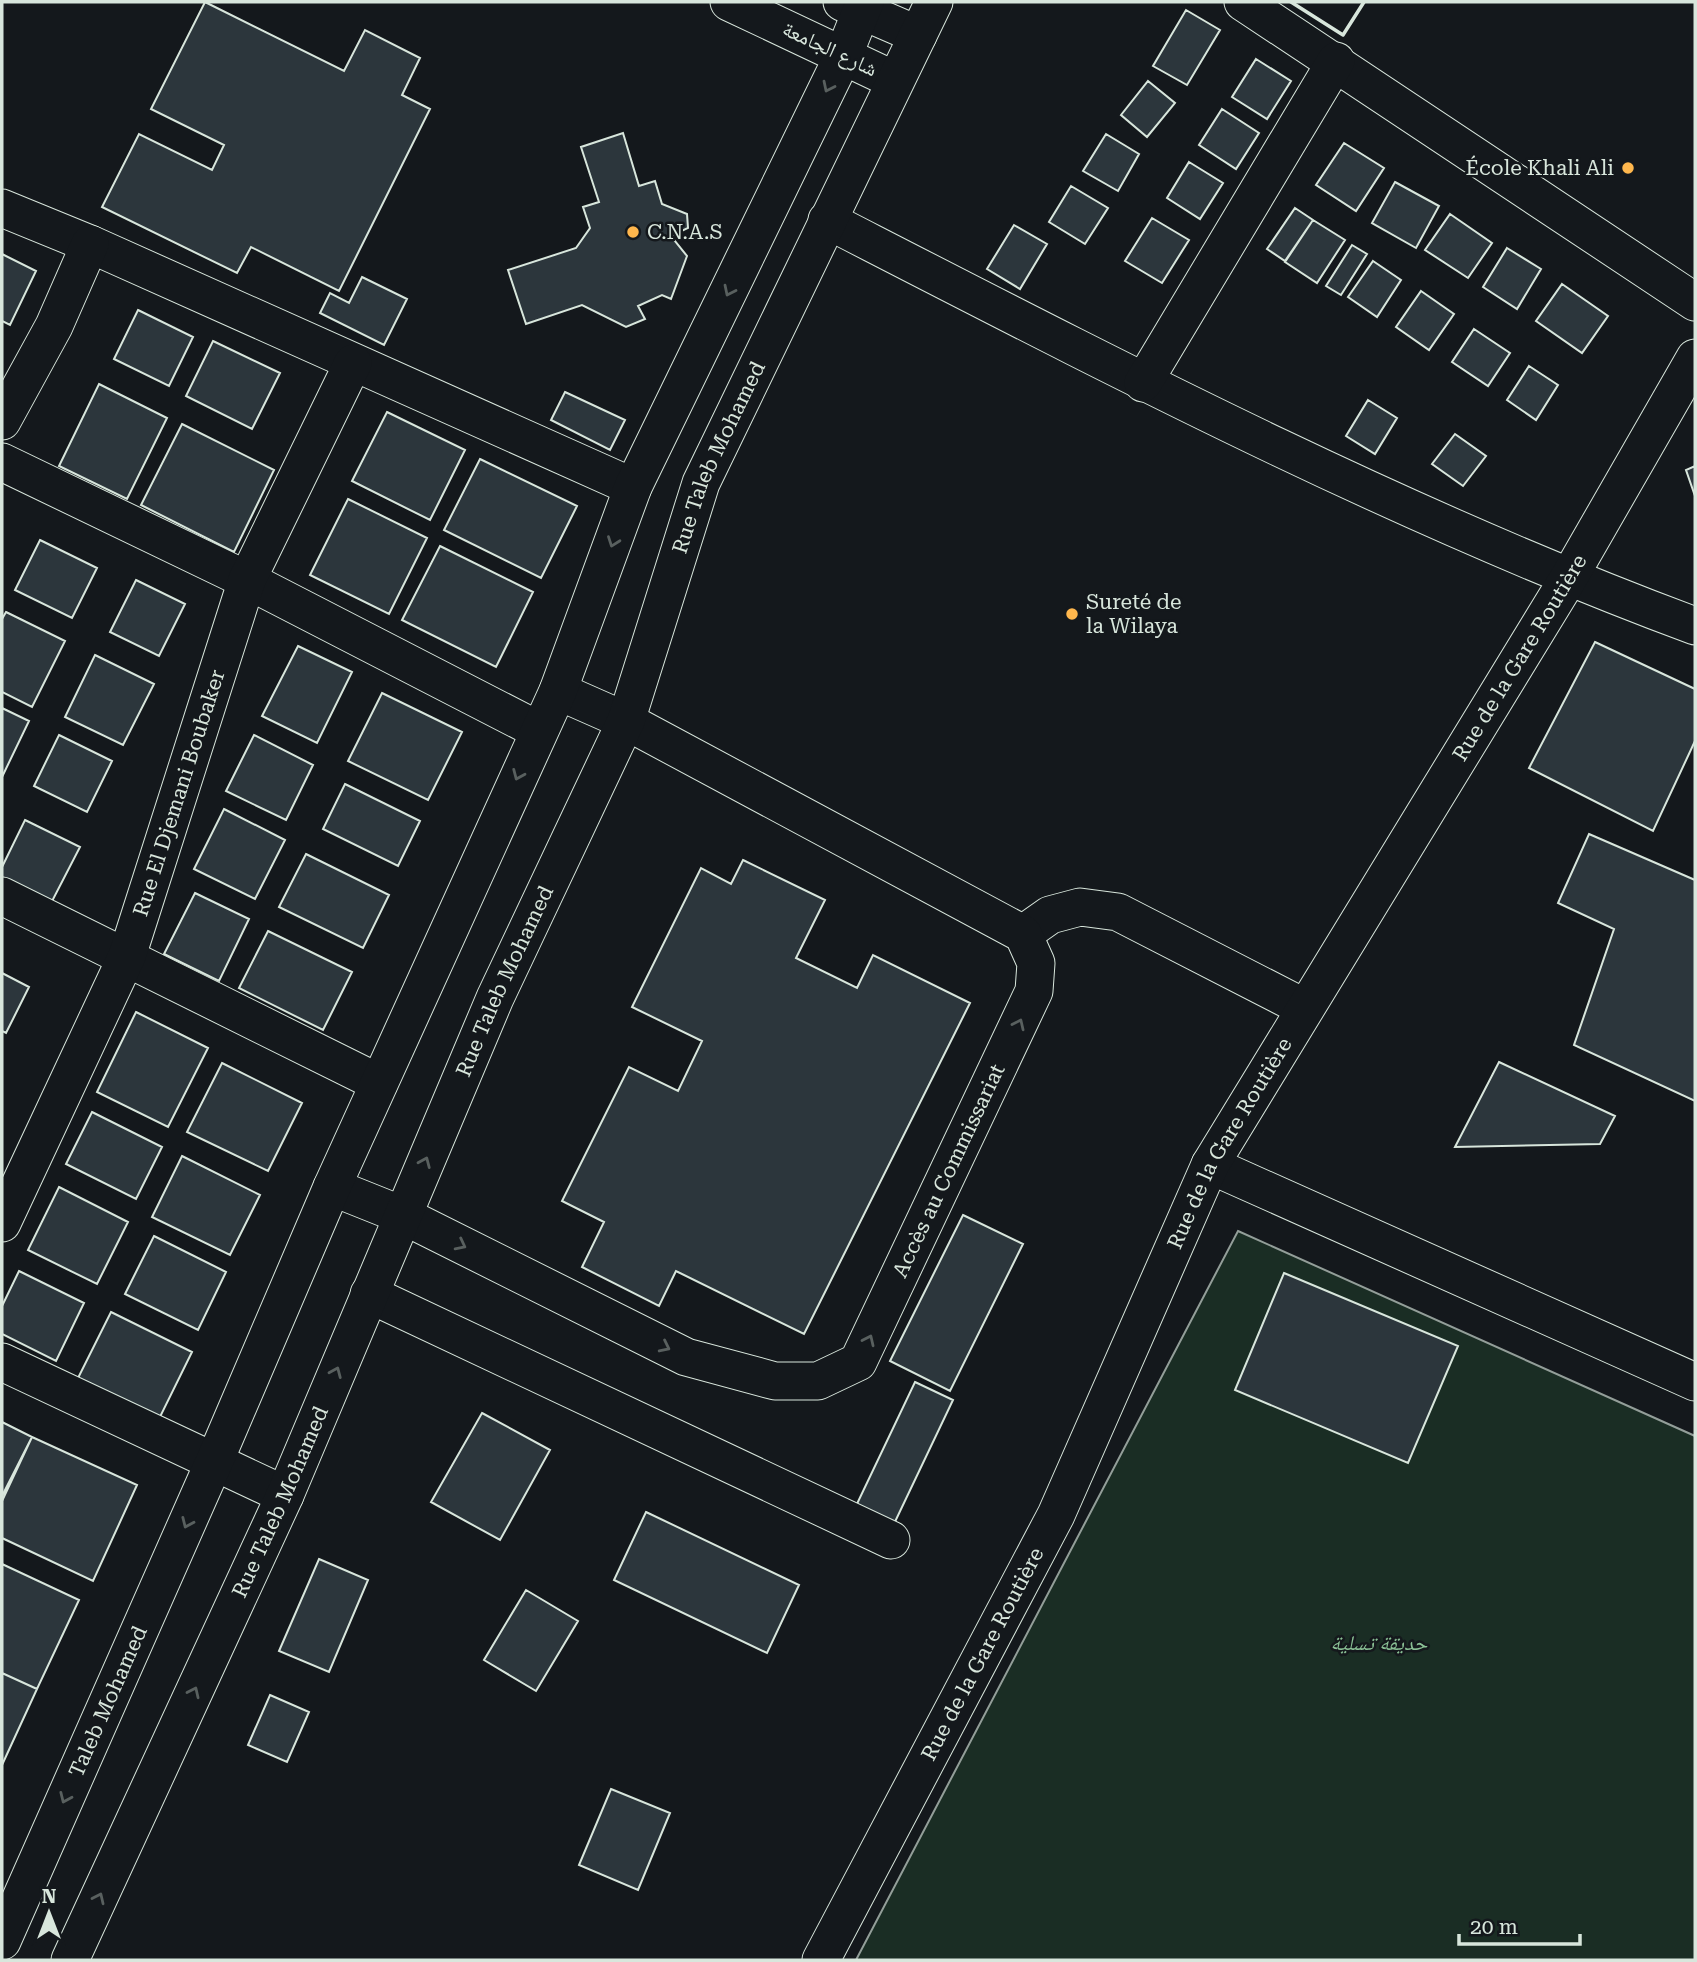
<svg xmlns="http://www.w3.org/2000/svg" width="1697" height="1962" viewBox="0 0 1697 1962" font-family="'Roboto Serif','Noto Naskh Arabic',serif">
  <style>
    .green { fill: #1a2d24; stroke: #939e99; stroke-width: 2 }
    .building { fill: #2c363c; stroke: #d8e6dc; stroke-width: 2 }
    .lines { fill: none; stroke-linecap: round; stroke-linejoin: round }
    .minor-casing { stroke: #d8e6dc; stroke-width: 39 }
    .minor { stroke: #14181c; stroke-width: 37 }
    .wall { stroke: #d8e6dc; stroke-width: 3.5 }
    .oneway { stroke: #59605f }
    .poi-dot { fill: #ffb74d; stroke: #14181c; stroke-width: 2.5 }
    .labels { text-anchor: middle; stroke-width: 5; stroke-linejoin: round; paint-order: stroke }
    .street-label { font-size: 21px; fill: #d8e6dc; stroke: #14181c }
    .poi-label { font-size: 21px; fill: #d8e6dc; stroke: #14181c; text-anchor: start }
    .park-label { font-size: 21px; font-style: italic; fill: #8ac095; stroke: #14181c }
  </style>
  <rect width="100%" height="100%" fill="#14181c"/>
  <!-- green -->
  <path class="green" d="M1238 1231 1695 1436V1960H856Z"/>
  <!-- building -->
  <path class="building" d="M205 2 344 71 365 30 420 58 402 95 430 109 339 291 251 247 237 273 102 207 139 134 212 170 224 145 151 109Z
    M1186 10 1220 30 1187 85 1153 66Z
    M1256 59 1291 81 1267 119 1232 97Z
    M1148 81 1175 103 1147 137 1121 115Z
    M1222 109 1259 133 1236 169 1199 145Z
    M623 133 639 186 655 181 662 204 687 214 688 228 671 236 687 256 671 299 662 295 638 306 645 319 626 327 582 305 526 324 508 270 576 248 590 228 583 207 599 202 581 147Z
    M1106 134 1139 154 1118 191 1083 171Z
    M1344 143 1384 168 1356 211 1316 185Z
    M1189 162 1223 183 1200 219 1167 198Z
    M1395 182 1439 206 1416 248 1372 223Z
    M1071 186 1108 208 1085 244 1049 222Z
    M1295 208 1313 220 1285 261 1267 249Z
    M1450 214 1492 243 1468 278 1425 250Z
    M1152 218 1189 240 1162 283 1125 261Z
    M1313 220 1345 240 1317 283 1285 262Z
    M1014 225 1047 244 1020 289 987 269Z
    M1352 245 1367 254 1341 295 1326 286Z
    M1507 248 1541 269 1517 309 1483 287Z
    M2 254 36 271 10 325 2 321Z
    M1373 261 1401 280 1377 317 1348 297Z
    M362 277 407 299 384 345 320 313 330 293 349 303Z
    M1562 284 1608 316 1582 353 1536 321Z
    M1421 291 1454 314 1429 350 1396 327Z
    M138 310 193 337 169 386 114 359Z
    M1474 329 1510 353 1488 386 1452 362Z
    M213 341 280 373 252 429 186 396Z
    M1529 366 1558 385 1536 420 1507 400Z
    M99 384 167 418 127 499 59 466Z
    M565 392 625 420 610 450 551 420Z
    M1368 400 1397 418 1375 454 1346 436Z
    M387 412 465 450 430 520 352 481Z
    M182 424 274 470 234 552 141 505Z
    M1455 434 1486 456 1463 486 1432 464Z
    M480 459 577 506 541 578 444 530Z
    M1695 466V496L1686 470Z
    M348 499 427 538 389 614 310 575Z
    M40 540 97 568 72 618 15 590Z
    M440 546 533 592 496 667 402 620Z
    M136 580 185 604 159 656 110 632Z
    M6 612 65 641 32 707 2 692V619Z
    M1595 642 1695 689V741L1653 831 1529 768Z
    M298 646 352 672 317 743 262 716Z
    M95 655 154 684 123 745 65 717Z
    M382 693 462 732 428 800 348 761Z
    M2 708 29 721 2 777Z
    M59 735 112 761 87 812 34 786Z
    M254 735 313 765 286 820 226 791Z
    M345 784 420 821 398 866 323 829Z
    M224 809 285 840 255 899 194 869Z
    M25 820 80 847 48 909 2 887V867Z
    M1589 834 1695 880V1101L1574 1045 1614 929 1558 903Z
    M306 854 389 895 363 948 279 907Z
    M743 860 825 900 796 958 857 988 873 955 970 1003 804 1334 676 1271 659 1306 582 1267 604 1222 562 1201 629 1067 678 1091 702 1041 632 1007 701 868 731 884Z
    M195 893 249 919 219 981 164 954Z
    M268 931 352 972 323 1030 239 988Z
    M2 973 29 987 6 1033 2 1031Z
    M136 1012 208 1048 168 1127 97 1092Z
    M1499 1062 1615 1116 1600 1144 1455 1147Z
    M222 1063 302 1103 268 1171 187 1132Z
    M92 1112 162 1147 136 1199 66 1164Z
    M182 1156 260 1195 230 1255 152 1217Z
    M59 1187 128 1222 97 1284 28 1250Z
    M963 1215 1023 1244 950 1391 890 1361Z
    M154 1236 226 1272 198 1330 125 1294Z
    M19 1271 84 1303 56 1361 2 1334V1306Z
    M1284 1273 1458 1346 1408 1463 1235 1390Z
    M111 1312 192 1352 157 1423 76 1382Z
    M915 1382 953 1400 893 1526 855 1508Z
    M482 1413 550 1450 500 1540 431 1502Z
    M2 1422 32 1437 2 1496Z
    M32 1437 137 1485 93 1581 2 1538V1501Z
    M646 1512 799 1585 767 1653 614 1580Z
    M319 1559 368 1580 329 1672 279 1651Z
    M2 1564 79 1600 37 1689 2 1673Z
    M526 1590 578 1621 536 1691 484 1660Z
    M2 1673 37 1689 2 1765Z
    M270 1695 309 1712 287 1762 248 1745Z
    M611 1789 670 1813 638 1890 579 1865Z"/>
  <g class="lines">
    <defs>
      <g id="minor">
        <path d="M729 2 894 80"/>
        <path d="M842 2 918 35"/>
        <path d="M1243 2 1695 302"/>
        <path d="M2 208 90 244 633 487"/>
        <path d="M827 220C1111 366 1396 515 1695 626"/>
        <path d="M1143 383 1336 61"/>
        <path d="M2 421 54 326 90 244"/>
        <path d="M2 462 247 580 538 730"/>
        <path d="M2 896 379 1083"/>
        <path d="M1023 934 1050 915 1080 907 1118 912 1305 1008"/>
        <path d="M1210 1165 1695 1382"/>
        <path id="s1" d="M332 1187 402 1215 686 1357 775 1381H818L858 1362 1034 991 1036 963 1023 934 626 721 558 691"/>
        <path id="s2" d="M2 1223 127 956 247 580 353 363"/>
        <path d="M369 1294 891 1540"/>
        <path d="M2 1362 285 1495"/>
        <path id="s3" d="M2 1941 215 1460 332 1187 558 691 633 487 844 54 865 2"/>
        <path id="s4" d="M70 1960 285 1495 495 998 626 721 701 483 934 2"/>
        <path id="s5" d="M821 1960 1056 1515 1210 1165 1568 579 1695 358"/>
      </g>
    </defs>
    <!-- minor casing -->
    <use href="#minor" class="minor-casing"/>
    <!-- minor -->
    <use href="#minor" class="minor"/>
    <!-- wall -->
    <path class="wall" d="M1291 2 1343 35 1364 2"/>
  </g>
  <!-- one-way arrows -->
  <defs><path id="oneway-chevron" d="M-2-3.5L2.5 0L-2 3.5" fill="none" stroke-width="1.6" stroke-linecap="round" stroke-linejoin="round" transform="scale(1.75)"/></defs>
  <g class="oneway">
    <use href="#oneway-chevron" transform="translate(828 87) rotate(116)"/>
    <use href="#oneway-chevron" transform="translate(729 291) rotate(116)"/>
    <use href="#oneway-chevron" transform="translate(613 542) rotate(110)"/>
    <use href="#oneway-chevron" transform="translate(518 775) rotate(113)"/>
    <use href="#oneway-chevron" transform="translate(1019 1024) rotate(-65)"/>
    <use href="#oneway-chevron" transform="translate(425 1162) rotate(-67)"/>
    <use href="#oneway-chevron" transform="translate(461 1245) rotate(27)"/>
    <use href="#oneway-chevron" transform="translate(869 1340) rotate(-65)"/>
    <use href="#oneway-chevron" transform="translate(665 1347) rotate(26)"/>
    <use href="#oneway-chevron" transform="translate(336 1372) rotate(-67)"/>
    <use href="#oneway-chevron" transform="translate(187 1523) rotate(114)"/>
    <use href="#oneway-chevron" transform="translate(194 1692) rotate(-65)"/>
    <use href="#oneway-chevron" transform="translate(65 1798) rotate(114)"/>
    <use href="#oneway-chevron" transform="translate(99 1898) rotate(-65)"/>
  </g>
  <!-- markers -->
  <g class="poi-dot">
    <circle cx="1628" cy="168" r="7"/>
    <circle cx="633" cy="232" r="7"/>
    <circle cx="1072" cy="614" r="7"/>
  </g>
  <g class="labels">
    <!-- street labels -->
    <g class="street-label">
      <text transform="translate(830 49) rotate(25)" y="7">شارع الجامعة</text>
      <text dy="7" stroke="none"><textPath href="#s4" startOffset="1638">Rue Taleb Mohamed</textPath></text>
      <text dy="7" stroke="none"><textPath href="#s5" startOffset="1480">Rue de la Gare Routière</textPath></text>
      <text dy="7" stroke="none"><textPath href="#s2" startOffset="466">Rue El Djemani Boubaker</textPath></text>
      <text dy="7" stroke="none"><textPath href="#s4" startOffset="1071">Rue Taleb Mohamed</textPath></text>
      <text dy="7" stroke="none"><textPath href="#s5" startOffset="914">Rue de la Gare Routière</textPath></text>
      <text dy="7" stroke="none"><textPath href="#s1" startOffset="784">Accès au Commissariat</textPath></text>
      <text dy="7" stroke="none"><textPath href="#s4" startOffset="504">Rue Taleb Mohamed</textPath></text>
      <text dy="7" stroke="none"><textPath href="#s5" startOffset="346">Rue de la Gare Routière</textPath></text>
      <text dy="7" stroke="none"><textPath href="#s3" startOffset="262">Taleb Mohamed</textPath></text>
    </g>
    <!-- poi labels -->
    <g class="poi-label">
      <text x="1614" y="175" text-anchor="end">École Khali Ali</text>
      <text x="647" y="239">C.N.A.S</text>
      <text x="1086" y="609">Sureté de<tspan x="1086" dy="24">la Wilaya</tspan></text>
    </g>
    <!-- park labels -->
    <g class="park-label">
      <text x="1379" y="1650">حديقة تسلية</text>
    </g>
  </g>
  <!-- border -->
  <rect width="1697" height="1962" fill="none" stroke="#d8e6dc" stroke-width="7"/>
  <!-- north arrow -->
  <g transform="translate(49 1913)" stroke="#14181c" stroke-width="5" paint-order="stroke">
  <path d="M0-5L12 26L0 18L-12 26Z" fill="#d8e6dc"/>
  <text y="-10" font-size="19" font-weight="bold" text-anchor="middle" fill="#d8e6dc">N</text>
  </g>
  <!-- scale -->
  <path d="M1459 1934v10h121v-10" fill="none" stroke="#d8e6dc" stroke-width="3.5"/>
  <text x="1470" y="1934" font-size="21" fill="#d8e6dc" stroke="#14181c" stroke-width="5" paint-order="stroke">20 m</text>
</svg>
